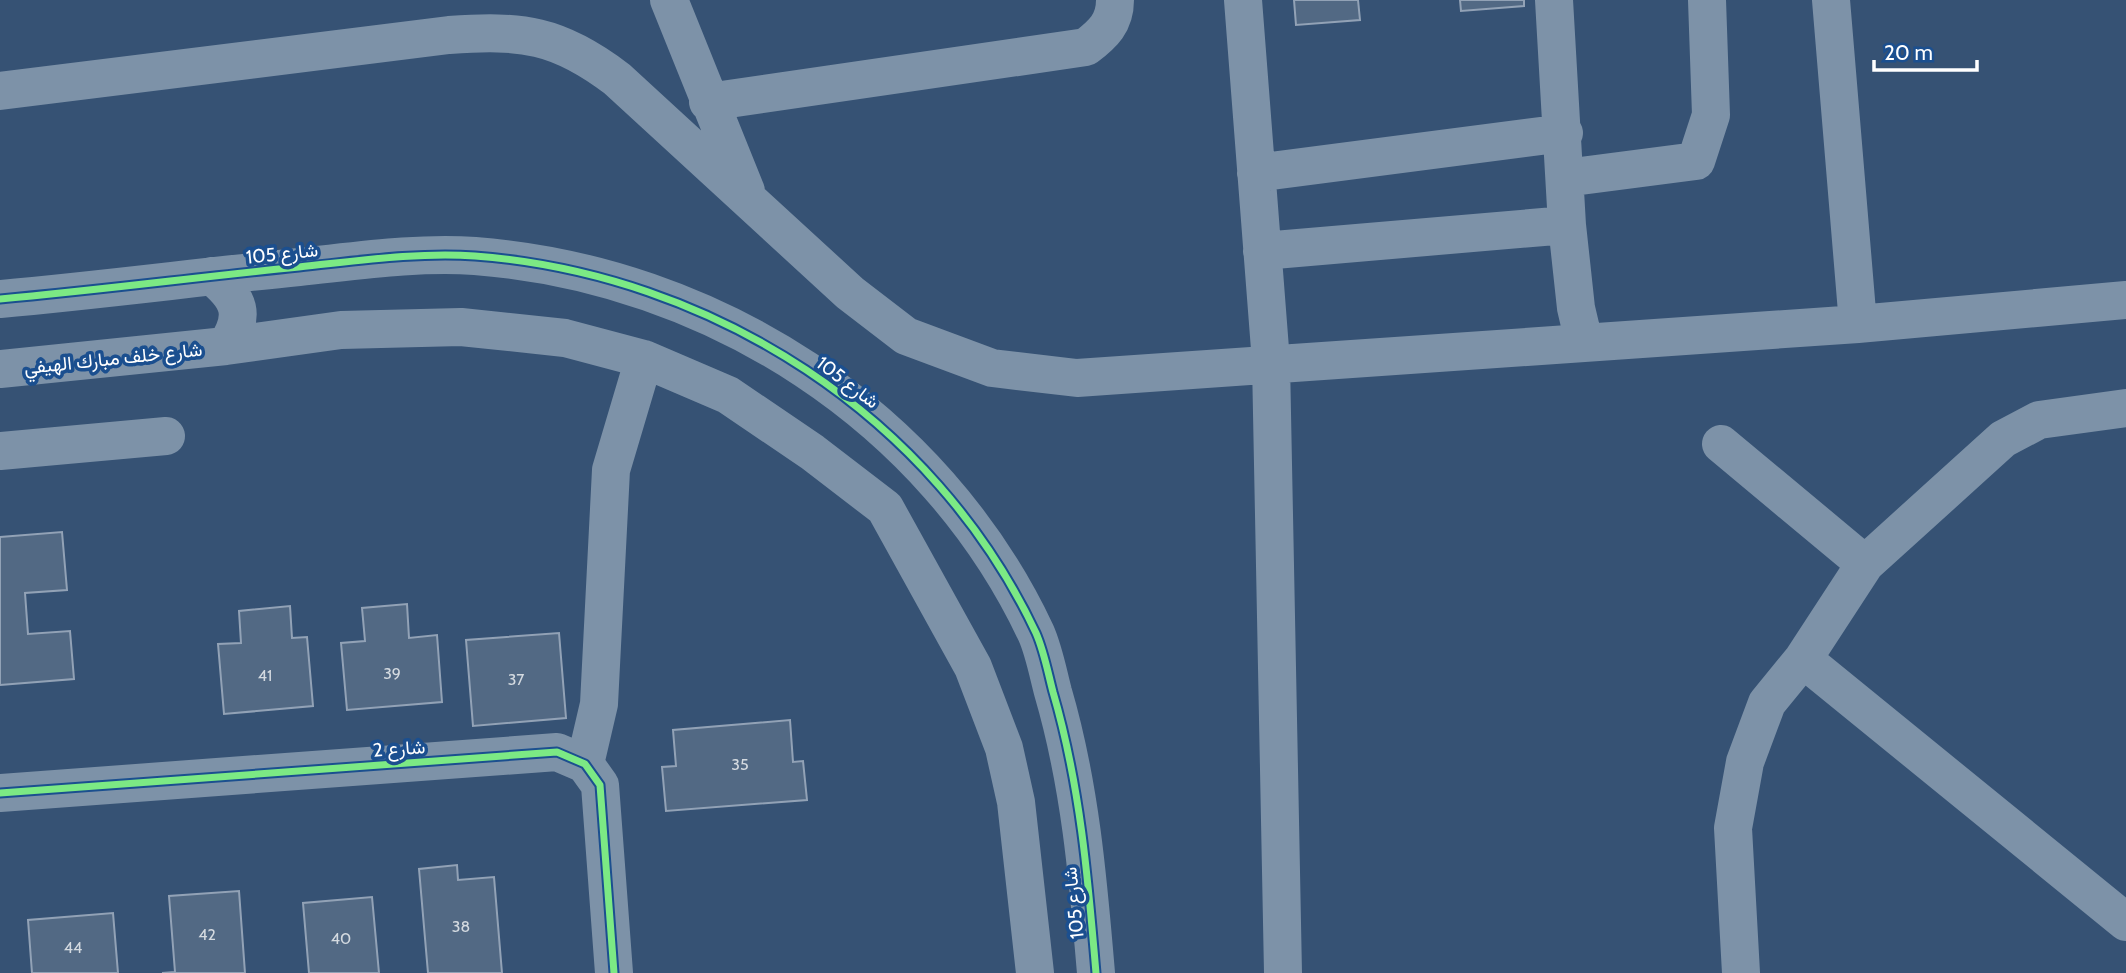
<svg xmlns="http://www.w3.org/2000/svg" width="2126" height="973" viewBox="0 0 2126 973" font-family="Cabin,Vazirmatn,sans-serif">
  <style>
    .building { fill: #526984; stroke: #92a2b6; stroke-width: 2 }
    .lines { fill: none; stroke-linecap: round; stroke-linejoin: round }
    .minor { stroke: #7d92a8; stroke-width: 38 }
    .cycleway-casing { stroke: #1b4f8f; stroke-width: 11 }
    .cycleway { stroke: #7ce984; stroke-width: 7 }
    .labels { text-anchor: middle; stroke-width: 7; stroke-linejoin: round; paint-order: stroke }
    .number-label { font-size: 16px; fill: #d4dae0 }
    .street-label { font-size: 19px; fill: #fff; stroke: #1b4f8f }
  </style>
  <rect width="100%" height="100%" fill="#365274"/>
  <!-- building -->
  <path class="building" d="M1294 0H1358L1360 20 1296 25Z
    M1460 0H1524V6L1461 11Z
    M62 532 67 590 25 593 28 634 70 631 74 679 0 685V537Z
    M407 604 409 638 437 635 442 702 347 710 341 643 365 641 362 608Z
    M290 606 292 638 307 637 313 706 224 714 218 644 241 643 239 611Z
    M559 633 566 718 473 726 466 640Z
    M790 720 793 762 803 761 807 800 666 811 662 767 676 766 673 730Z
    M457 865 458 880 494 877 502 973H428L419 869Z
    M239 891 245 973H162L175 972 169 896Z
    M372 897 379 973H309L303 903Z
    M113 913 118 973H32L28 920Z"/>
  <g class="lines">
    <!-- minor -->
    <path class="minor" d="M669 0 746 191
      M1243 0 1271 362 1283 973
      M1554 0 1567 225 1576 308 1584 342
      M1831 0 1858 324
      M0 91 449 35C522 30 558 34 617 79L850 293 906 336 992 368 1077 378 1858 324 2126 300
      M708 102 1086 47C1103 34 1115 23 1115 0
      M1256 173 1564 133
      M1565 178 1696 161 1711 115 1707 0
      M1262 251 1567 225
      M212 276C240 299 246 315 226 346
      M0 299C100 290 199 277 299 267 357 261 417 252 475 256 712 274 934 416 1036 633 1044 651 1048 673 1053 692 1080 784 1088 878 1096 973
      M0 369 226 346 341 330 461 327 565 338 644 359 728 395 812 452 885 508 973 667 1004 748 1016 802 1035 973
      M1721 444 1865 564
      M0 451 166 436
      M1803 659 2126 922
      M585 764 599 704 611 470 644 359
      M0 793 557 752 585 764 600 785 614 973
      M1741 973 1733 828 1745 762 1767 703 1803 659 1865 564 2003 439 2039 420 2126 408"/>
    <defs>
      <path id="cycleway" d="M0 299C100 290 199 277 299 267 357 261 417 252 475 256 712 274 934 416 1036 633 1044 651 1048 673 1053 692 1080 784 1088 878 1096 973
        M0 793 557 752 585 764 600 785 614 973"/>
    </defs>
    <!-- cycleway casing -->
    <use href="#cycleway" class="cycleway-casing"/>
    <!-- cycleway -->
    <use href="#cycleway" class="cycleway"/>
  </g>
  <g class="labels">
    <!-- number labels -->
    <g class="number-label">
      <text x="392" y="679">39</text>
      <text x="265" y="681">41</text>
      <text x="516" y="685">37</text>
      <text x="740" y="770">35</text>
      <text x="461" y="932">38</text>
      <text x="207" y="940">42</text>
      <text x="341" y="944">40</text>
      <text x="73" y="953">44</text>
    </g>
    <!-- street labels -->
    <g class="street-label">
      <text transform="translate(282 253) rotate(-6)" y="7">شارع 105</text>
      <text transform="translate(113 358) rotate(-6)" y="7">شارع خلف مبارك الهيفي</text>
      <text transform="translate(848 382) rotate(37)" y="7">شارع 105</text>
      <text transform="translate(399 748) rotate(-4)" y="7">شارع 2</text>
      <text transform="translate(1073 903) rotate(-96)" y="7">شارع 105</text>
    </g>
  </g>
  <!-- scale -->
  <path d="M1874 60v10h103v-10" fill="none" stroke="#ffffff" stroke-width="3.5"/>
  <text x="1884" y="60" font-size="21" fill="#ffffff" stroke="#1b4f8f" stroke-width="5" paint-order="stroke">20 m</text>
</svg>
